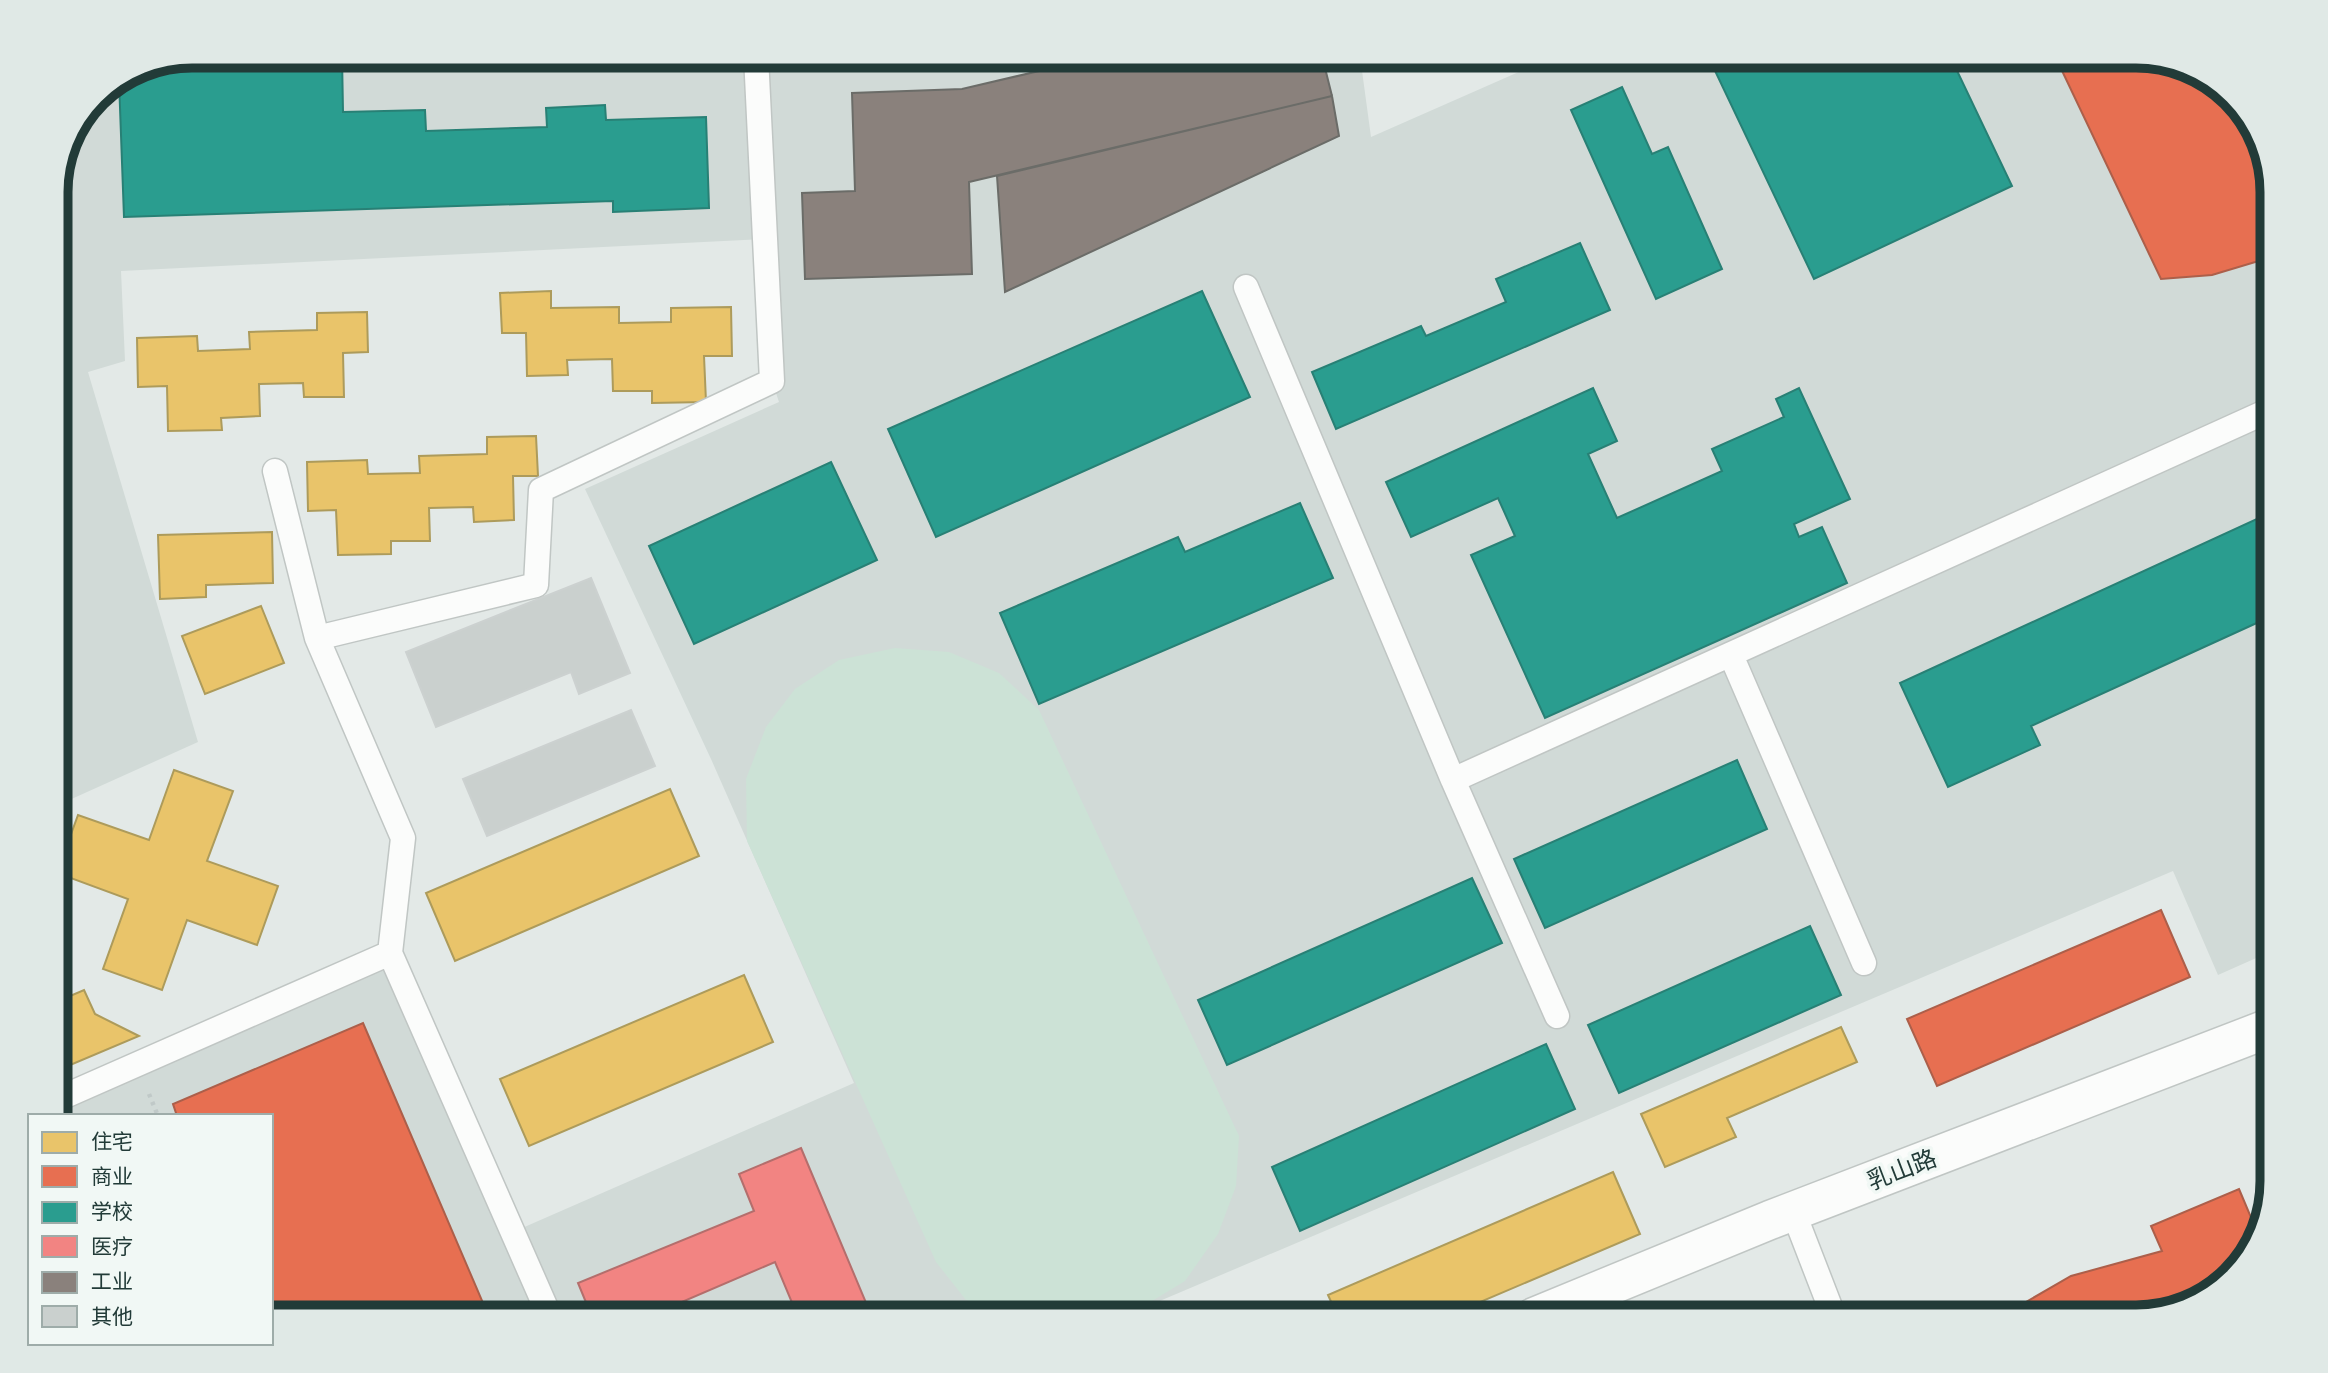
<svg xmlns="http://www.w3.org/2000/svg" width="2328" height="1373" viewBox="0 0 2328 1373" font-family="'Nunito Sans','Noto Sans SC',sans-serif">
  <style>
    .built { fill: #d1dad7 }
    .green { fill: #cce2d6 }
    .homes { fill: #e9c46a; stroke: #ad9b5b; stroke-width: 2 }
    .shops { fill: #e76f51; stroke: #ac5f4a; stroke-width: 2 }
    .schools { fill: #2a9d8f; stroke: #288075; stroke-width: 2 }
    .health { fill: #f28482; stroke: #b46e6c; stroke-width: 2 }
    .industry { fill: #8a817c; stroke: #6b6c68; stroke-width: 2 }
    .building { fill: #cad0ce; stroke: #ccd1d0; stroke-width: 2 }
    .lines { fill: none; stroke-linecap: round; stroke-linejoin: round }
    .lane-casing { stroke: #c0c6c4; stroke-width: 27 }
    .street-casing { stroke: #c0c6c4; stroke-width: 41 }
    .path { stroke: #c0c9c8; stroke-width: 4.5; stroke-dasharray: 3.5 5; stroke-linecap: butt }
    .lane { stroke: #fbfcfb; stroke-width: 24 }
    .street { stroke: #fbfcfb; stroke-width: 38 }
    .labels { text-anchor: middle; stroke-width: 7; stroke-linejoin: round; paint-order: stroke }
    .street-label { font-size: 24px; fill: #223b38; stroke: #f1f8f5 }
    .rim { fill: none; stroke: #223b38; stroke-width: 9 }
  </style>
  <rect width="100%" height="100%" fill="#e3e9e7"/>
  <!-- built -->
  <path class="built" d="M192 56H1360L1371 137 1555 56H2136L2204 74 2272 183V951L2218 975 2173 871 1122 1317H271V1116H56V1100L390 953 513 1232 854 1083 711 759 585 489 779 402 772 381 765 239 121 271 125 361 88 372 198 742 56 806V183L67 140 96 96 140 66Z"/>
  <!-- green -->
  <path class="green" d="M895 648 949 652 999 673 1039 710 1239 1136 1236 1186 1218 1234 1185 1281 1134 1312 1112 1317 1020 1316 966 1300 936 1262 747 841 746 779 766 727 795 689 839 660Z"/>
  <!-- homes -->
  <path class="homes" d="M551 291V308L619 307V323L671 322V308L731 307 732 356H704L706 402 652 403V391H613L612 359 567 360 568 375 527 376 526 333H502L500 293Z
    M367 312 368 352 343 353 344 397H304L303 383 259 384 260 416 221 418 222 430 168 431 167 386 138 387 137 338 197 336 198 351 250 349 249 332 317 330V313Z
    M536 436 538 476H513L514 520 474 522 473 507 429 508 430 541H391V554L338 555 336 510 308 511 307 462 367 460 368 474 420 473 419 456 487 454V437Z
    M272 532 273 583 206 585V597L160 599 158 535Z
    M261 606 284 663 205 694 182 636Z
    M174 770 233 791 207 861 278 886 257 945 187 920 162 990 103 969 128 899 57 873 78 815 149 840Z
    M670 789 699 856 455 961 426 893Z
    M744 975 773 1042 529 1146 500 1079Z
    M84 990 95 1014 139 1036 56 1071V1002Z
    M1841 1027 1857 1062 1727 1118 1736 1137 1665 1167 1641 1114Z
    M1613 1172 1640 1234 1445 1317H1338L1328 1295Z
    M1297 1306 1302 1317H1273Z"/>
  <!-- shops -->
  <path class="shops" d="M2055 56H2136L2204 74 2254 124 2272 183V257L2212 275 2161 279Z
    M2161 910 2190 977 1937 1086 1907 1019Z
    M363 1023 489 1317H271V1116H177L173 1104Z
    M2239 1189 2258 1234 2254 1249 2204 1299 2137 1317H2000L2071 1276 2162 1251 2151 1226Z
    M1982 1305 1987 1317H1954Z"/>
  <!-- schools -->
  <path class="schools" d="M192 56H342L343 112 425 110 426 131 547 127 546 108 605 105 606 120 706 117 709 208 613 212V201L124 217 119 80 140 66Z
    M1708 56H1950L2012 186 1814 279Z
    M1622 87 1652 154 1668 147 1722 269 1656 299 1571 110Z
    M1580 243 1610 310 1336 429 1312 372 1421 326 1426 336 1506 302 1496 279Z
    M1202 291 1250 397 936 537 888 429Z
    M1593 388 1617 441 1588 454 1617 518 1722 471 1712 449 1784 417 1776 399 1799 388 1850 499 1794 524 1799 537 1822 527 1847 583 1545 718 1471 555 1515 536 1498 498 1411 537 1386 482Z
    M831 462 877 560 694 644 649 546Z
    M1300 503 1333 578 1039 704 1000 613 1178 537 1185 552Z
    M2272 512V616L2031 726 2040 745 1948 787 1900 683Z
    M1737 760 1767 829 1545 928 1514 859Z
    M1472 878 1502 943 1227 1065 1198 1000Z
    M1810 926 1841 995 1619 1093 1588 1025Z
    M1546 1044 1575 1109 1300 1231 1272 1167Z"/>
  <!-- health -->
  <path class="health" d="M801 1148 872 1317H798L775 1262 647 1317H592L578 1283 754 1211 739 1174Z"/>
  <!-- industry -->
  <path class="industry" d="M1103 56H1322L1332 96 969 182 972 274 805 279 802 193 855 191 852 93 962 89Z
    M1332 96 1339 136 1005 292 997 176Z"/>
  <!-- building -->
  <path class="building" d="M591 578 630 673 579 694 571 672 436 727 406 652Z
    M631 710 655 766 487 836 463 779Z"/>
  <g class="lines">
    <defs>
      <path id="lane" d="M1246 287 1453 780 2272 409
        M275 471 317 638
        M1731 655 1864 963
        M1453 780 1557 1016
        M390 953 403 838 317 638 536 585 541 490 772 381 756 56
        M56 1100 390 953 550 1317
        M1793 1211 1834 1317"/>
      <path id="street" d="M1534 1317 1770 1220 2272 1027"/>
    </defs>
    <!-- lane casing -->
    <use href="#lane" class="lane-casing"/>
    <!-- street casing -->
    <use href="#street" class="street-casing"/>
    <!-- path -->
    <path class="path" d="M149 1094 158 1116"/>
    <!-- lane -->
    <use href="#lane" class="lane"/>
    <!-- street -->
    <use href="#street" class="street"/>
  </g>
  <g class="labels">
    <!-- street labels -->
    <g class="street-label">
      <text transform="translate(1902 1170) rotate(-21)" y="8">乳山路</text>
    </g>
  </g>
  <!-- crop -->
  <path d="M0 0H2328V1373H0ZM192 68H2136A124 124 0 0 1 2260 192V1181A124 124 0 0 1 2136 1305H192A124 124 0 0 1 68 1181V192A124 124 0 0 1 192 68Z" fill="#e0e9e6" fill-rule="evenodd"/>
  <path class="rim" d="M192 68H2136A124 124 0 0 1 2260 192V1181A124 124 0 0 1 2136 1305H192A124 124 0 0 1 68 1181V192A124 124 0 0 1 192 68Z"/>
  <!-- legend -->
  <rect x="28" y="1114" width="245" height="231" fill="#f1f8f5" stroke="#9eaca9" stroke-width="2"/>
  <rect x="42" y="1132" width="35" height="21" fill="#e9c46a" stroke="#9eaca9" stroke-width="2"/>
  <text x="91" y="1149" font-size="21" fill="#223b38">住宅</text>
  <rect x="42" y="1166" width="35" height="21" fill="#e76f51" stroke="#9eaca9" stroke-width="2"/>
  <text x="91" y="1184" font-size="21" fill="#223b38">商业</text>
  <rect x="42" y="1202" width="35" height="21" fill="#2a9d8f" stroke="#9eaca9" stroke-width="2"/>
  <text x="91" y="1219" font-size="21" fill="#223b38">学校</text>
  <rect x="42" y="1236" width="35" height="21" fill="#f28482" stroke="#9eaca9" stroke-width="2"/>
  <text x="91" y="1254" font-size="21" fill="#223b38">医疗</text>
  <rect x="42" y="1272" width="35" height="21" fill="#8a817c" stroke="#9eaca9" stroke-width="2"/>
  <text x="91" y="1289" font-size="21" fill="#223b38">工业</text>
  <rect x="42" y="1306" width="35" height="21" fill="#cad0ce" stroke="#9eaca9" stroke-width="2"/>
  <text x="91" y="1324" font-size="21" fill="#223b38">其他</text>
</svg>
